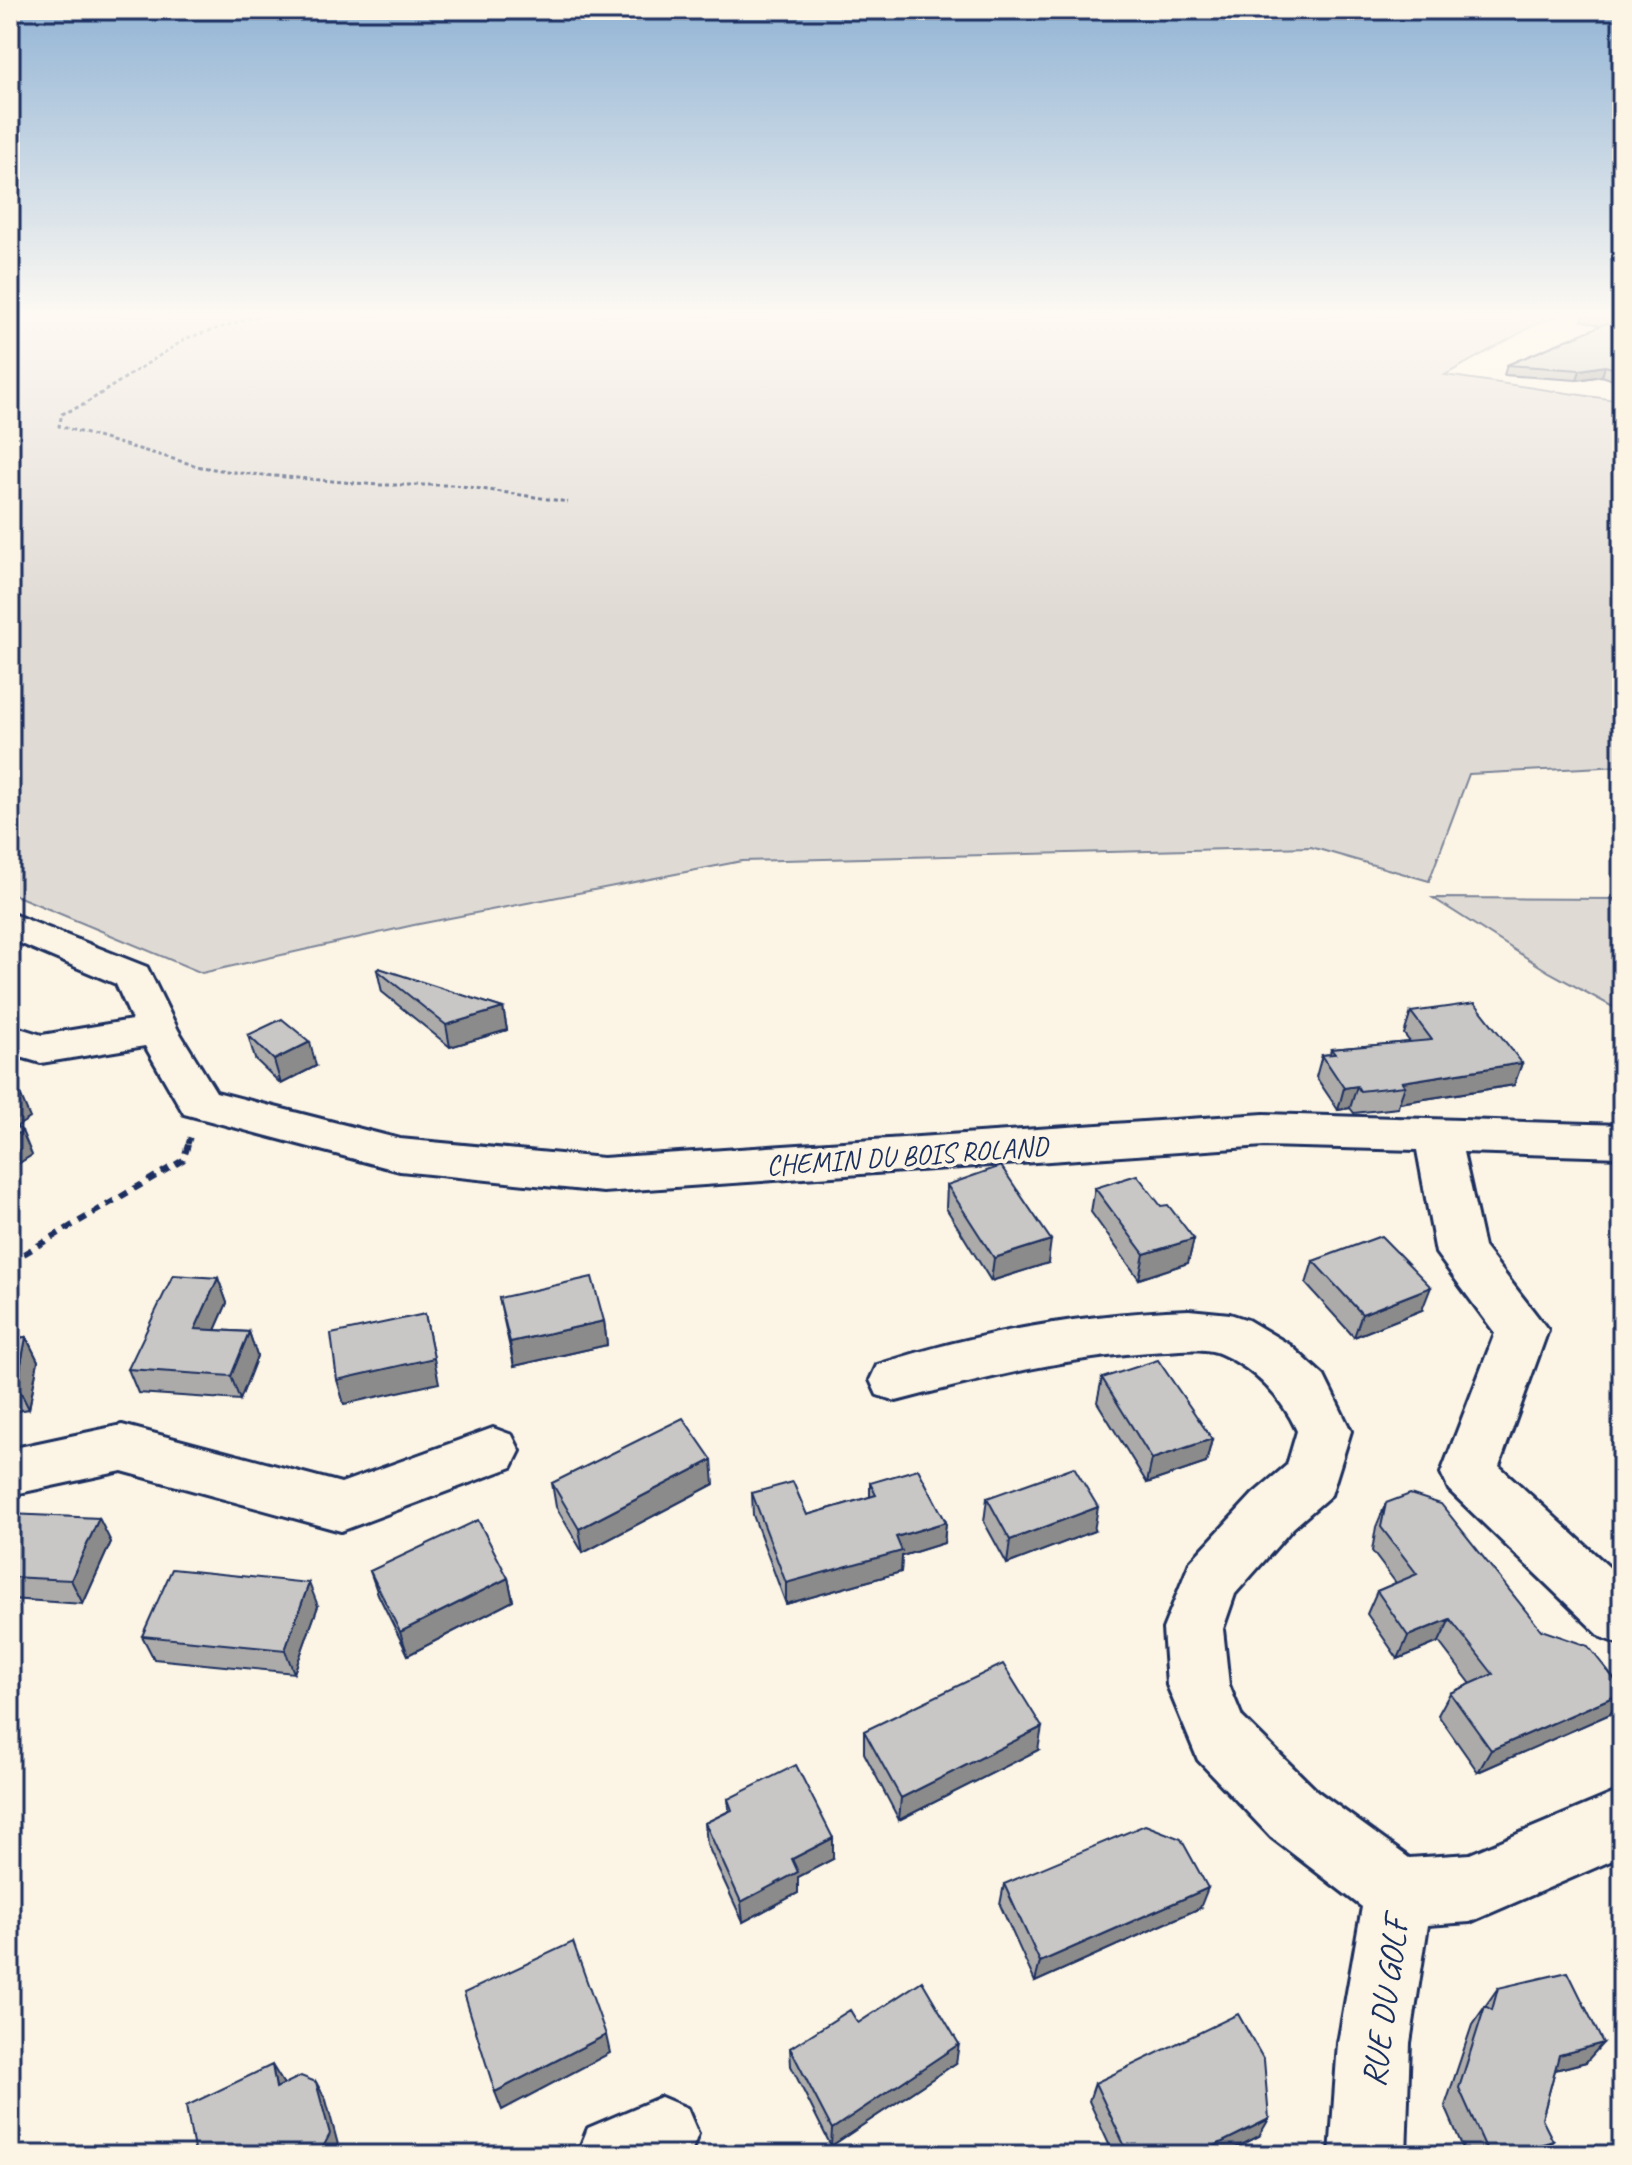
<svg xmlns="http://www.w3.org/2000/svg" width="1632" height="2165" viewBox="0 0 1632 2165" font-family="Caveat,sans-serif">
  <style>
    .green { fill: #dfdbd4; stroke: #7d8599; stroke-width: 2 }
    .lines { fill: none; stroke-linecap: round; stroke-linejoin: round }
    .minor-casing { stroke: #1b2f5e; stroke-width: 6 }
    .path-far2 { stroke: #1b2f5e; stroke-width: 3; stroke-dasharray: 4 3; stroke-linecap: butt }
    .path-far1 { stroke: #1b2f5e; stroke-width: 5; stroke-dasharray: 7 6; stroke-linecap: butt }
    .path { stroke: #1b2f5e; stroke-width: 6; stroke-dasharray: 9 7; stroke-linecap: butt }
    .minor { fill: #fcf5e5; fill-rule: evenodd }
    .wall { fill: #acabaa; stroke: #1b2f5e; stroke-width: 2 }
    .shaded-wall { fill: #8c8b8b; stroke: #1b2f5e; stroke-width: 2 }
    .building { fill: #c8c7c6; stroke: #1b2f5e; stroke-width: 2 }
    .labels { text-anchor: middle; stroke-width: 8; stroke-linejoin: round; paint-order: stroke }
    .street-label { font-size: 28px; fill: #1b2f5e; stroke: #fcf5e5 }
    .near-street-label { font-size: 34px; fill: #1b2f5e; stroke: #fcf5e5 }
  </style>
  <rect width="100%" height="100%" fill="#fcf5e5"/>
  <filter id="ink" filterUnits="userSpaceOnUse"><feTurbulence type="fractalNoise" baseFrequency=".0125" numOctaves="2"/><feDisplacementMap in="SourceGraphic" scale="16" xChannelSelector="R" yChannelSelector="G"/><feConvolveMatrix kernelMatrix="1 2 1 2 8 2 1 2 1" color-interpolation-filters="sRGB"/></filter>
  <g filter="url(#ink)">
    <!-- green -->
    <path class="green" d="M10 316H1558L1538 323 1445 375 1622 401V766L1469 774 1429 881 1311 847 742 861 414 925 202 973 10 893Z
      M1433 898 1622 899V1012L1549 972Z"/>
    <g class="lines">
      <defs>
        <path id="minor" d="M10 913 147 967 178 1030 216 1092 400 1139 603 1158 1264 1114 1622 1125V1157L1463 1152 1484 1247 1548 1330 1499 1466 1622 1579V1645L1601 1637 1449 1490 1441 1473 1495 1333 1436 1253 1417 1150 1264 1146 603 1192 400 1171 184 1114 145 1046 41 1063 10 1054V1025L42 1035 132 1020 116 984 10 939Z
          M1189 1310 1230 1314 1248 1320 1290 1345 1324 1376 1351 1431 1331 1495 1293 1528 1235 1594 1223 1629 1229 1685 1242 1717 1317 1791 1409 1858 1470 1854 1622 1790V1856L1470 1922 1428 1925 1410 2043 1406 2155H1330L1338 2043 1362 1907 1271 1837 1198 1760 1167 1685 1163 1629 1190 1562 1253 1494 1287 1465 1297 1431C1282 1398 1255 1369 1221 1354 1206 1347 1183 1350 1167 1351 1073 1355 986 1378 896 1401L877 1395 870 1380 877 1365C978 1332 1083 1314 1189 1310Z
          M122 1425 341 1483 493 1428 512 1435 520 1451 512 1467 341 1531 122 1471 10 1495V1449Z
          M661 2097 687 2108 698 2134 690 2155H577L588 2128Z"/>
      </defs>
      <!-- minor casing -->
      <use href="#minor" class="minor-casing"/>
      <!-- path-far2 -->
      <path class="path-far2" d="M258 316 187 338 83 405 62 414 59 426 201 467 240 473 378 485H455L568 502"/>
      <!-- path-far1 -->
      <path class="path-far1" d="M188 1144 191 1135"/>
      <!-- path -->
      <path class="path" d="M10 1262 183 1160 189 1142"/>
      <!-- minor -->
      <use href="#minor" class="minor"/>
    </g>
    <!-- wall -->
    <path class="wall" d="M1583 316H1622V383L1602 376 1577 380 1504 375 1507 365 1601 326 1582 320Z
      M377 970 503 1008 507 1030 450 1047 382 992Z
      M1411 1012 1522 1063 1514 1085 1399 1103 1398 1108 1354 1113 1350 1108 1338 1110 1316 1077 1322 1055 1330 1054 1331 1049 1410 1042 1404 1034Z
      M248 1035 316 1066 281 1084 255 1059Z
      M947 1185 1048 1263 991 1281 946 1208Z
      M1095 1188 1161 1206 1194 1239 1188 1263 1139 1279 1091 1212Z
      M1313 1261 1422 1310 1354 1337 1306 1284Z
      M218 1278 227 1303 215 1330 249 1332 257 1356 240 1400 138 1393 128 1369Z
      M499 1298 604 1321 607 1345 514 1366Z
      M26 1337 38 1361 29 1409 10 1412V1339Z
      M1102 1378 1212 1439 1206 1463 1147 1483 1097 1402Z
      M552 1483 714 1484 583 1553 556 1507Z
      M870 1483 946 1522 944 1543 902 1556 901 1572 786 1604 753 1515 752 1493 807 1515 870 1497Z
      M987 1498 1094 1531 1007 1564 984 1522Z
      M1386 1503 1541 1630 1610 1714 1478 1772 1438 1715 1450 1693 1471 1684 1439 1642 1398 1659 1367 1614 1377 1591 1396 1583 1372 1551 1376 1527Z
      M10 1514 111 1542 83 1604 10 1599Z
      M370 1571 508 1578 513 1601 408 1655 378 1594Z
      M318 1606 294 1673 154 1659 142 1636Z
      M864 1731 1038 1750 899 1820 864 1753Z
      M728 1799 833 1859 798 1877V1893L743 1922 707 1844 705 1823 729 1811Z
      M1004 1884 1200 1908 1035 1982 1000 1905Z
      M1622 1932V1970L1610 1947Z
      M1498 1988 1586 2062 1555 2070 1542 2119 1540 2155H1466L1445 2106 1472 2025Z
      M858 2023 956 2063 831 2146 791 2066 790 2048Z
      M1095 2083 1259 2136 1222 2155H1114L1089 2101Z"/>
    <!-- shaded-wall -->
    <path class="shaded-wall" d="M1605 366 1602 376 1577 380 1580 370Z
      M503 1008 507 1030 450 1047 446 1025Z
      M310 1042 316 1066 281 1084 274 1060Z
      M1522 1063 1514 1085 1399 1103 1405 1086 1402 1082Z
      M1357 1086 1350 1108 1338 1110 1344 1088Z
      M20 1094 30 1118 10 1131V1100Z
      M22 1131 32 1155 10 1169V1138Z
      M1194 1239 1188 1263 1139 1279 1144 1254Z
      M1051 1240 1048 1263 991 1281 994 1258Z
      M218 1278 227 1303 205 1353 195 1329Z
      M1431 1287 1422 1310 1354 1337 1362 1314Z
      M425 1314 439 1383 344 1404 337 1380Z
      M604 1321 607 1345 514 1366 510 1342Z
      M249 1332 257 1356 240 1400 231 1376Z
      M26 1337 38 1361 29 1409 17 1385Z
      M1212 1439 1206 1463 1147 1483 1152 1459Z
      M712 1460 714 1484 583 1553 579 1529Z
      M1098 1507 1094 1531 1007 1564 1010 1540Z
      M99 1518 111 1542 83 1604 71 1580Z
      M946 1522 944 1543 902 1556 901 1572 786 1604V1583L896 1537Z
      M508 1578 513 1601 408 1655 400 1632Z
      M309 1583 318 1606 294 1673 285 1650Z
      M1450 1619 1439 1642 1398 1659 1408 1636Z
      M1622 1693V1695L1610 1714 1478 1772 1491 1750Z
      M1042 1727 1038 1750 899 1820 901 1798Z
      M833 1838V1859L798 1877V1893L743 1922 741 1902 792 1859Z
      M1208 1888 1200 1908 1035 1982 1040 1962Z
      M606 2035 610 2053 502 2110 495 2092Z
      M1603 2043 1586 2062 1543 2073 1559 2055Z
      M959 2044 956 2063 831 2146 832 2129Z
      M272 2065 283 2083 288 2106 276 2088Z
      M316 2082 326 2100 340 2152 338 2155H316Z
      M1269 2119 1259 2136 1222 2155H1196Z
      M1553 2141 1540 2155H1505Z"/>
    <!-- building -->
    <path class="building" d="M1606 316H1622V371L1605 366 1580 370 1507 365 1617 319Z
      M379 968 503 1008 446 1025 377 970Z
      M1475 1003 1522 1063 1402 1082 1405 1086 1360 1091 1357 1086 1344 1088 1322 1055 1335 1054 1331 1049 1432 1040 1411 1012Z
      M282 1019 310 1042 274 1060 248 1035Z
      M10 1087 20 1094 10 1100Z
      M10 1122 22 1131 10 1138Z
      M1001 1166 1051 1240 994 1258 947 1185Z
      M1137 1175 1161 1206 1168 1205 1194 1239 1144 1254 1095 1188Z
      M1381 1236 1431 1287 1362 1314 1313 1261Z
      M173 1275 218 1278 195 1329 249 1332 231 1376 128 1369Z
      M592 1277 604 1321 510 1342 499 1298Z
      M425 1314 434 1358 337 1380 331 1334Z
      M26 1337 17 1385 10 1386V1339Z
      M1158 1360 1212 1439 1152 1459 1102 1378Z
      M683 1418 712 1460 579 1529 552 1483Z
      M1074 1467 1098 1507 1010 1540 987 1498Z
      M918 1469 946 1522 896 1537 902 1551 786 1583 752 1493 793 1482 807 1515 876 1495 870 1483Z
      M1410 1494 1441 1504 1541 1630 1588 1646 1622 1689V1693L1491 1750 1450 1693 1493 1674 1450 1619 1408 1636 1377 1591 1417 1574 1381 1527 1386 1503Z
      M10 1514 99 1518 71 1580 10 1577Z
      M478 1520 508 1578 400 1632 370 1571Z
      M172 1569 309 1583 285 1650 142 1636Z
      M1003 1664 1042 1727 901 1798 864 1731Z
      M796 1765 833 1838 792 1859 798 1872 741 1902 705 1823 732 1810 728 1799Z
      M1145 1825 1181 1839 1208 1888 1040 1962 1004 1884Z
      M573 1942 606 2035 495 2092 464 1993Z
      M1568 1972 1603 2043 1559 2055 1542 2119 1553 2141 1505 2155H1489L1459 2088 1485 2006 1492 2010 1498 1988Z
      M922 1981 959 2044 832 2129 790 2048 850 2010 858 2023Z
      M1238 2014 1264 2060 1269 2119 1196 2155H1129L1095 2083Z
      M272 2065 276 2088 301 2076 316 2082 330 2134 320 2153 316 2155H195L186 2106Z"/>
  </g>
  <!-- sky -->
  <linearGradient id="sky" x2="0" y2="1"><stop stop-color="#92b4d5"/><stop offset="0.51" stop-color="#fefaf3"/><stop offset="1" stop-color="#fefaf3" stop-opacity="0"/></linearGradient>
  <rect width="1632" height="619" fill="url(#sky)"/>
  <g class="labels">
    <!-- street labels -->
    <g class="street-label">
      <text transform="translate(907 1155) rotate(-4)" y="10">CHEMIN DU BOIS ROLAND</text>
    </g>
    <!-- near-street labels -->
    <g class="near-street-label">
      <text transform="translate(1384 2002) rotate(-82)" y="12">RUE DU GOLF</text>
    </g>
  </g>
  <!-- margin -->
  <rect width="1632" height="2165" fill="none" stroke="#fcf5e5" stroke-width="40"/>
  <rect x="20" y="20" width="1592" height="2125" fill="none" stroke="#1b2f5e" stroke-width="3" filter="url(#ink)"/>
</svg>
